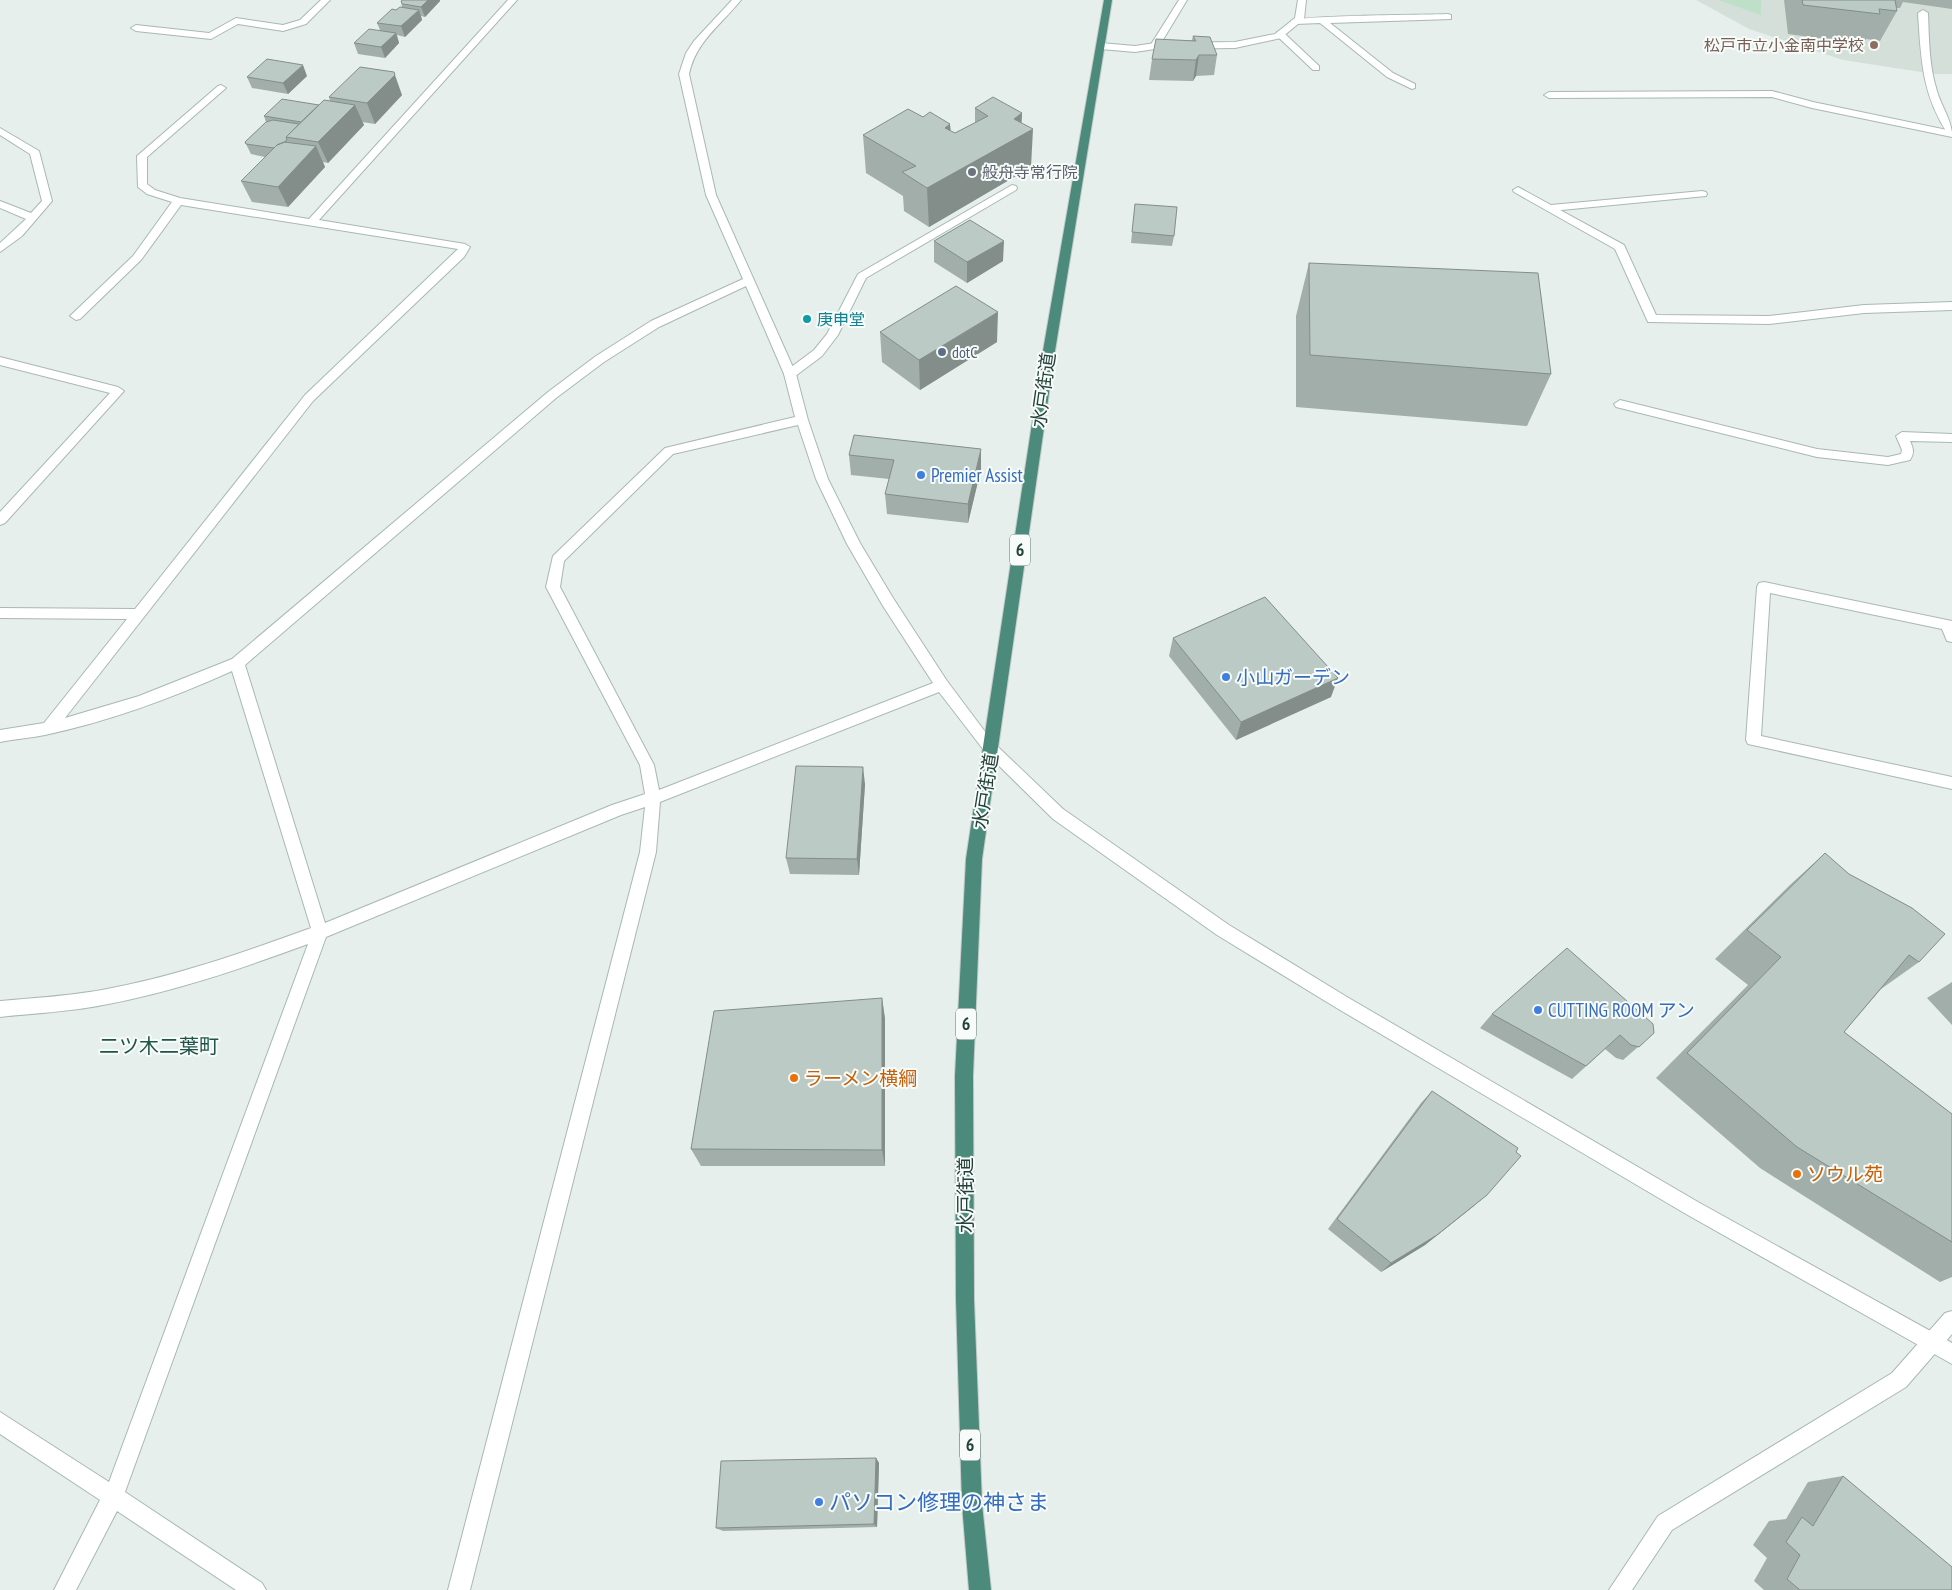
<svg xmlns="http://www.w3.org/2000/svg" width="1952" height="1590" viewBox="0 0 1952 1590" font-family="'PT Sans Narrow','Noto Sans JP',sans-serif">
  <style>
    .built { fill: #d4dfda }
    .green { fill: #bfe0c8 }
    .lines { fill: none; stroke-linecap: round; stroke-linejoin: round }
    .service-casing { stroke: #a8b8b2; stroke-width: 2 }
    .minor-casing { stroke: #a8b8b2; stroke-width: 2 }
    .tertiary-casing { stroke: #a8b8b2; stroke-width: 2 }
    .trunk-casing { stroke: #c2cac8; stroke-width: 2 }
    .service { fill: #fff; fill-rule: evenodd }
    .minor { fill: #fff; fill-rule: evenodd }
    .tertiary { fill: #fff; fill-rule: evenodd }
    .trunk { fill: #4c8a7c; fill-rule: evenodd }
    .wall { fill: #a1aea9 }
    .shaded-wall { fill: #838d89 }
    .building { fill: #bbcac4; stroke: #838d89 }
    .education-dot { fill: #8d6e63; stroke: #f7fbf9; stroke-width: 2 }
    .worship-dot { fill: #6b7280; stroke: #f7fbf9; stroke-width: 2 }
    .culture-dot { fill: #0f9aa8; stroke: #f7fbf9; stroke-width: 2 }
    .service-dot { fill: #5c6f8a; stroke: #f7fbf9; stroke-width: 2 }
    .shop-dot { fill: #3f7fe0; stroke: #f7fbf9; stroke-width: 2 }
    .food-dot { fill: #e8710a; stroke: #f7fbf9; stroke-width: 2 }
    .labels { text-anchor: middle; stroke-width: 4; stroke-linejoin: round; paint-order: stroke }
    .far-education-label { font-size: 16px; fill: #785e54; stroke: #f7fbf9; text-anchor: end }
    .far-worship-label { font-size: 16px; fill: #5b616d; stroke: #f7fbf9; text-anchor: start }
    .far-culture-label { font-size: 16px; fill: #0d838f; stroke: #f7fbf9; text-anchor: start }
    .far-service-label { font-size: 16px; fill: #4e5e75; stroke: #f7fbf9; text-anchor: start }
    .shield { fill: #f7fbf9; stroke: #637a73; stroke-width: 1 }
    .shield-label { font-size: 18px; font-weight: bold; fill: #24423a }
    .street-label { font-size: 19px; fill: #24423a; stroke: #f7fbf9 }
    .shop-label { font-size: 19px; fill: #366cbe; stroke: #f7fbf9; text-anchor: start }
    .food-label { font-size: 19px; fill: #c56008; stroke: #f7fbf9; text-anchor: start }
    .neighbourhood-label { font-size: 20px; fill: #1f5548; stroke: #f7fbf9 }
    .near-shop-label { font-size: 22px; fill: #366cbe; stroke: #f7fbf9; text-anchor: start }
  </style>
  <rect width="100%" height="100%" fill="#e6efeb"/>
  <!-- built -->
  <path class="built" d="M1696 0H1952V74H1934L1843 60 1749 29Z"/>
  <!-- green -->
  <path class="green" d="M1718 0H1761V15Z"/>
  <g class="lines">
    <defs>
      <path id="service" d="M1179 0H1187L1158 48H1152L1150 46Z
        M1448 14 1451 15V19L1330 23 1393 73 1415 84V88L1412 89 1387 77 1320 23 1296 24 1291 21C1298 15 1427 15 1448 14Z
        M1280 31 1283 32 1319 66V70H1313L1277 36V32Z
        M1772 91 1813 102 1952 131V137L1812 108 1772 97 1549 98 1544 95 1549 92Z
        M1012 185 1016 186 1017 188 1016 190 866 278 838 335 822 356 794 377H786L784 374 786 371 814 350 827 334 858 274Z
        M1702 191 1706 192 1707 194 1706 196 1551 211 1546 208 1551 205Z"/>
      <path id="minor" d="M321 0H330L306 24 283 31 238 24 211 39 136 31 131 28 136 25 209 33 236 18 283 25 300 20Z
        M508 0H517L319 220 465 244 470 247 464 257 313 401 65 718 139 696 232 659 548 392 596 356 651 321 743 279 706 195 679 74 686 53 694 41 732 0H741C721 25 696 41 689 74L716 195 796 374 808 420 828 479 860 543 893 598 947 681 998 749 996 753 991 755 986 753 939 692 660 802 656 852 470 1590H448L640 852 645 807 621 815 326 937 125 1492 262 1583 266 1590H236L117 1511 76 1590H54L100 1500 0 1434V1412L109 1482 308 944C240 969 173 992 103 1005 69 1012 34 1013 0 1017V1001C34 998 69 996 102 990 174 977 242 953 311 928L232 671C172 698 110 721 45 735 30 738 15 739 0 742V730L44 723 127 619 0 618V608L135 609 305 395 458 249 181 205 141 260 80 319 76 320 70 316 133 256 172 202 147 194 138 187 137 156 218 86 221 85 226 88 147 157V184L155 190 180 198 309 219ZM746 286 784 374 795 417 665 448 553 556 546 587 640 765 645 794 612 805 325 923 245 665 556 398 604 362 659 327ZM798 425 816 479 847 544 883 606 933 683 659 790 654 765 560 587 564 561 673 454Z
        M1298 0H1306L1304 19 1281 38 1235 48 1155 49 1135 52 1101 49 1096 46 1101 43 1135 46 1155 43 1235 42 1275 34 1295 18Z
        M1923 10 1928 13C1929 39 1929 66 1937 91 1941 106 1952 120 1952 135L1948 134C1922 95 1921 59 1918 13Z
        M0 128 39 151 52 201 22 236 0 252V243L26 219 0 208V201L31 213 42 201 30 154 0 135Z
        M1518 187 1624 245 1656 315 1769 316 1864 305 1952 302V310L1864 313 1769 324 1648 322 1615 249 1514 192 1513 190Z
        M0 357 118 387 124 391 5 523 0 525V512L110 393 0 365Z
        M1620 400 1817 449 1888 457 1901 454 1902 450 1896 436 1902 432 1952 434V442L1910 441C1913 448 1915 452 1910 460L1888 465 1817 457 1616 407 1614 404Z
        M1764 582 1952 621V642L1947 641 1942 629 1770 593 1761 736 1952 777V789L1748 744 1746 740 1757 587 1759 583Z
        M1952 1311V1334L1906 1387 1672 1530 1632 1590H1609L1658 1516 1892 1373 1945 1313Z"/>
      <path id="tertiary" d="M991 743 996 745 1063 809 1229 925 1347 997 1698 1202 1952 1343V1364L1686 1214 1335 1007 1217 935 1053 819 986 753 984 749 986 745Z"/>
      <path id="trunk" d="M1104 0H1112L1055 351 982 859 973 1076 974 1300 982 1504 991 1590H969L962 1504 956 1300 955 1076 966 859 1043 351Z"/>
    </defs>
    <!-- service casing -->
    <use href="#service" class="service-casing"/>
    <!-- minor casing -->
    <use href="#minor" class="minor-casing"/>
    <!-- tertiary casing -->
    <use href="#tertiary" class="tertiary-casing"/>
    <!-- trunk casing -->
    <use href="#trunk" class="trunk-casing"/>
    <!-- service -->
    <use href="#service" class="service"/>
    <!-- minor -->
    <use href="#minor" class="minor"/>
    <!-- tertiary -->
    <use href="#tertiary" class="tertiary"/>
    <!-- trunk -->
    <use href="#trunk" class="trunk"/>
  </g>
  <!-- wall -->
  <path class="wall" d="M402 0H440V1L425 17 421 16 422 20 405 37 397 35 399 43 385 58 358 54 354 43 380 30 377 23 396 10 402 7 401 2Z
    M1784 0H1952V9L1903 2 1900 8H1896L1897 11 1880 41 1866 39 1863 44 1788 34Z
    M1193 36 1217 55 1214 75 1196 76 1193 81 1149 80 1152 59 1192 40Z
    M307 76 288 94 252 88 247 77Z
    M402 95 375 124 362 122 364 125 328 163 323 162 325 167 288 207 252 202 241 181 265 157 251 154 245 142 266 122 264 116 319 105 330 101 329 97Z
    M975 108 1022 113 1021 123 1031 167 929 227 904 211 903 196 866 173 863 135 923 117 950 124 951 131 955 133 975 123Z
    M1135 204 1174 236 1172 246 1131 243Z
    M934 241 1003 261 967 283 934 262Z
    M1309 263 1551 374 1527 426 1296 407V316Z
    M880 332 997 342 920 390 882 362Z
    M849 455 981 469 968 523 887 514 885 494 889 479 851 475Z
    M1173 638 1331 697 1236 740 1169 656Z
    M865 784 859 875 790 874 786 858Z
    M1825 853 1919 962 1881 989 1844 1032 1952 1114V1277L1940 1282 1760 1168 1656 1078 1748 985 1715 959 1791 884Z
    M1952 982V1025L1927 998Z
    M882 998 885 1019V1166H701L691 1149Z
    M1492 1014 1654 1033 1623 1060 1616 1058 1605 1049 1572 1079 1480 1028Z
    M1432 1091 1474 1206 1425 1245 1381 1272 1328 1229 1421 1103Z
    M876 1458 879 1463 877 1527 723 1531 716 1528Z
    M1843 1476 1952 1590H1764L1754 1581 1767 1558 1753 1545 1769 1521 1786 1519 1808 1482Z"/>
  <!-- shaded-wall -->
  <path class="shaded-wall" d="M428 0H440V1L425 17 421 7Z
    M419 10 422 20 405 37 401 26Z
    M396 33 399 43 385 58 381 47Z
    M1199 55 1196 76 1193 81 1196 60Z
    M303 65 307 76 288 94 283 83Z
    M395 75 402 95 375 124 367 103Z
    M355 105 364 125 328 163 318 142Z
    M1022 113 1021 135 1033 129 1031 167 929 227 927 188Z
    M950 124 951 163 945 128Z
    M316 146 325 167 288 207 278 187Z
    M1004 241 1003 261 967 283V262Z
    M998 312 997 342 920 390 919 360Z
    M981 449V469L968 523V504Z
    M1338 678 1331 697 1236 740 1241 722Z
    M863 767 865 784 859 875 857 859Z
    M882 998 885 1019V1166L882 1150Z
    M1487 1195 1425 1245 1381 1272 1391 1263Z
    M876 1458 879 1463 877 1527 874 1524Z"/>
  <!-- building -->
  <path class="building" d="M402 0H428L421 7 403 4 401 2Z
    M1802 0H1895L1897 11 1879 9 1880 14 1803 5Z
    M400 7 419 10 401 26 377 23 392 9 396 10Z
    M369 29 396 33 381 47 354 43Z
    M1193 36 1210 37 1217 55H1199L1196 60 1152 59 1156 39 1196 41Z
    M267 59 303 65 283 83 247 77Z
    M360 67 394 72 395 75 367 103 329 97Z
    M993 97 1022 113 1014 119 1033 129 927 188 902 172 916 166 863 135 908 109 923 117 930 112 950 124 945 128 955 133 988 116 975 108Z
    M282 99 319 105 301 122 264 116Z
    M324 100 355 105 318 142 286 137Z
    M273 120 299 124 286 137 287 139 285 142 277 145 274 148 246 144 245 142 266 122Z
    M284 142 316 146 278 187 241 181 277 145Z
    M1135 204 1177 207 1174 236 1132 232Z
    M970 220 1004 241 967 262 934 241Z
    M1309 263 1538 273 1551 374 1310 355Z
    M956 286 998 312 919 360 880 332Z
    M854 435 981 449 968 504 885 494 894 460 849 455Z
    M1265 597 1338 678 1241 722 1173 638Z
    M796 766 863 767 857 859 786 858Z
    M1825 853 1849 874 1912 908 1945 934 1919 962 1909 955 1844 1032 1952 1114V1242L1797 1147 1687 1053 1781 957 1747 930Z
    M1567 948 1653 1024 1654 1033 1639 1047 1631 1045 1620 1035 1586 1066 1492 1014Z
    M882 998V1150L691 1149 714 1011Z
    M1432 1091 1518 1148 1516 1152 1521 1156 1487 1195 1437 1235 1391 1263 1337 1219Z
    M876 1458 874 1524 716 1528 721 1461Z
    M1843 1476 1952 1567V1590H1800L1787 1579 1800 1555 1786 1542 1802 1517 1813 1526Z"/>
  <!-- markers -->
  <circle class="education-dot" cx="1874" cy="45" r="5"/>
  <circle class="worship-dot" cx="972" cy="172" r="5"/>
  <circle class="culture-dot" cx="807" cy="319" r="5"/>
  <circle class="service-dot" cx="942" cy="352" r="5"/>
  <g class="shop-dot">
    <circle cx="921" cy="475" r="5"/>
    <circle cx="1226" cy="677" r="5"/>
    <circle cx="1538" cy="1010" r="5"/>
    <circle cx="819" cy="1502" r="5"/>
  </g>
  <g class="food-dot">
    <circle cx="794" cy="1078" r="5"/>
    <circle cx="1797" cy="1174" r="5"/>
  </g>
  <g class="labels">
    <!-- far-education labels -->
    <g class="far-education-label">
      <text x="1864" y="51">松戸市立小金南中学校</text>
    </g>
    <!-- far-worship labels -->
    <g class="far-worship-label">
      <text x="982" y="178">般舟寺常行院</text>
    </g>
    <!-- far-culture labels -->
    <g class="far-culture-label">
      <text x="817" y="325">庚申堂</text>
    </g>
    <!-- far-service labels -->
    <g class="far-service-label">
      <text x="952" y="358">dotC</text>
    </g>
    <!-- shield labels -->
    <g class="shield">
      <rect x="1010" y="534.5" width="20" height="31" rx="4"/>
      <rect x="956" y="1008.5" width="20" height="31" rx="4"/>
      <rect x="960" y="1429.5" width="20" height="31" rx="4"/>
    </g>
    <g class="shield-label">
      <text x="1020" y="556">6</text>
      <text x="966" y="1030">6</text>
      <text x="970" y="1451">6</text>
    </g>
    <!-- street labels -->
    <g class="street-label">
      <text transform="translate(1043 390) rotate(-82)" y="7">水戸街道</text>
      <text transform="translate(985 791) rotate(-81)" y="7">水戸街道</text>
      <text transform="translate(965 1195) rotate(-90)" y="7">水戸街道</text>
    </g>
    <!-- shop labels -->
    <g class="shop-label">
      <text x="931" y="482">Premier Assist</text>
      <text x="1236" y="684">小山ガーデン</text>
      <text x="1548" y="1017">CUTTING ROOM アン</text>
    </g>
    <!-- food labels -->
    <g class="food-label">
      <text x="804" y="1085">ラーメン横綱</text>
      <text x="1807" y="1181">ソウル苑</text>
    </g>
    <!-- neighbourhood labels -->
    <g class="neighbourhood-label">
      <text x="159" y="1053">二ツ木二葉町</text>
    </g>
    <!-- near-shop labels -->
    <g class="near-shop-label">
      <text x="829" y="1510">パソコン修理の神さま</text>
    </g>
  </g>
</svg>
